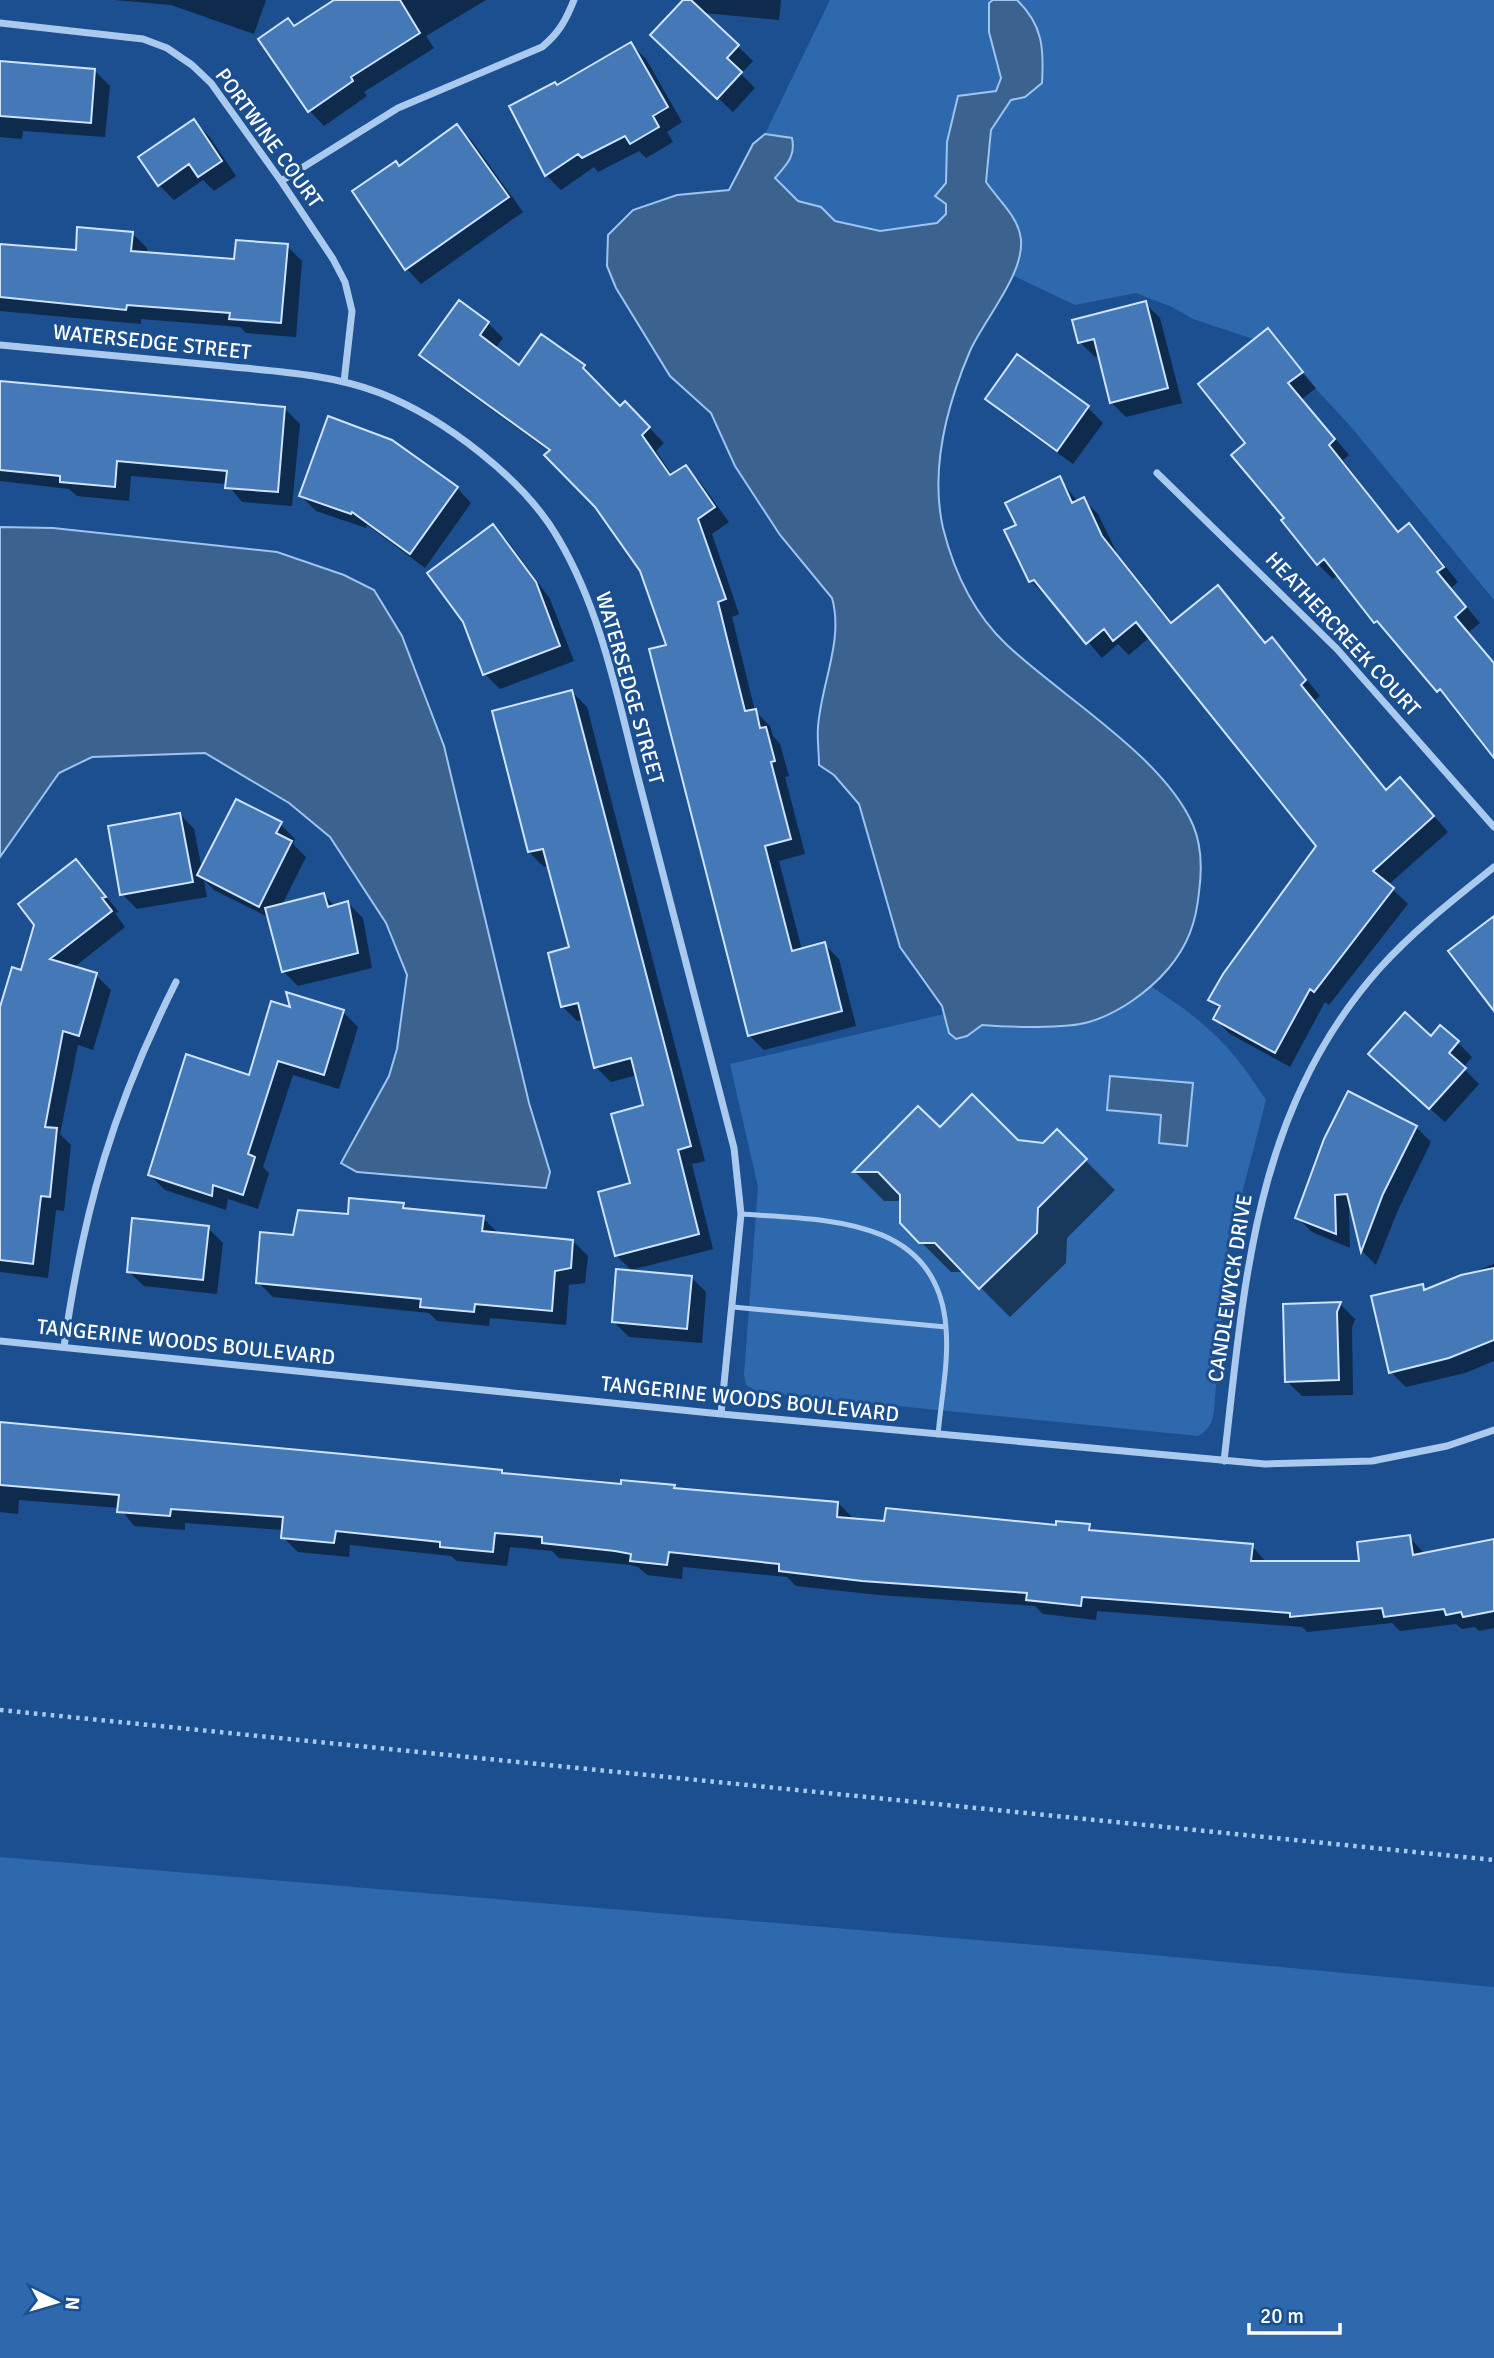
<svg xmlns="http://www.w3.org/2000/svg" width="1494" height="2358" viewBox="0 0 1494 2358" font-family="Signika,sans-serif">
  <style>
    .green { fill: #2e69ad }
    .water { fill: #3c6290; stroke: #9cc4f0; stroke-width: 2 }
    .shadow { fill: #0007 }
    .building { fill: #4478b7; stroke: #cfe3fa; stroke-width: 2 }
    .lines { fill: none; stroke-linecap: round; stroke-linejoin: round }
    .path { stroke: #a9c9ee; stroke-width: 4.5; stroke-dasharray: 3.5 5; stroke-linecap: butt }
    .service { stroke: #a9c9ee; stroke-width: 5 }
    .minor { stroke: #a9c9ee; stroke-width: 7 }
    .labels { text-anchor: middle; stroke-width: 6; stroke-linejoin: round; paint-order: stroke }
    .street-label { font-size: 21px; fill: #fff; stroke: #1b4f8f }
  </style>
  <rect width="100%" height="100%" fill="#1b4f8f"/>
  <!-- green -->
  <path class="green" d="M830 0H993L989 3V32L1001 78 996 91 958 96 947 164 946 214 937 223 880 231 835 221 821 207 798 201 775 178 794 148 792 138 765 134Z
    M1017 0H1494V600L1352 428 1277 347 1193 319 1172 307 1136 293 1075 305 1012 275 1018 265 986 182 991 130 1011 100 1025 97 1029 12Z
    M1152 987C1207 1023 1230 1044 1266 1100L1227 1252 1214 1410C1212 1423 1210 1429 1198 1436L758 1392 746 1385 744 1375 758 1187 730 1064 944 1014 949 1033 967 1036 982 1025 1012 1028 1088 1022Z
    M0 1857 1153 1955 1494 1987V2358H0Z"/>
  <!-- water -->
  <path class="water" d="M993 0H1017C1043 25 1044 49 1042 83L1025 97 1011 100 991 130 986 182C997 198 1016 215 1020 234 1029 269 984 319 970 351 947 405 930 470 943 528 954 572 974 614 1007 645 1062 697 1163 756 1193 825 1202 846 1202 870 1199 892 1196 923 1188 945 1168 969 1148 992 1119 1013 1089 1022 1066 1029 1007 1027 982 1025L967 1036 956 1039 949 1033 942 1006 900 947 859 804 834 775 819 765C819 752 817 739 818 727 821 684 844 640 832 598L780 535 735 466 711 413 670 376 616 288 607 266 608 235 633 210 677 195 729 190 753 144 765 134 792 138C796 157 786 165 775 178L798 201 821 207 835 221 880 231 937 223 946 214V204L935 196 946 183 947 142 958 96 996 91 1001 78 989 32V3Z
    M0 527 53 528 277 552 344 575 374 590 402 636 444 746 529 1103 550 1172 546 1188 357 1172 341 1163 389 1076 397 1049 407 975 386 923 330 837 289 803 205 753 92 757 59 773 0 857Z
    M1110 1076 1193 1083 1187 1146 1159 1143 1161 1115 1107 1110Z"/>
  <!-- shadow -->
  <path class="shadow" d="M114 0H266L254 34 171 5Z
    M337 0H486L426 36 434 48 364 92 367 96 324 126 310 111 288 20 296 28Z
    M685 0H781L779 20 703 13 753 61 741 74 755 88 733 112 667 50Z
    M631 44 646 59 682 122 667 132 673 142 646 158 639 151 598 172 594 167 561 190 546 175 558 87Z
    M0 63 95 71 110 86 105 137 23 131 22 139 0 137Z
    M194 121 209 136 236 176 214 191 203 180 174 200 159 185Z
    M457 126 472 141 523 212 421 284 407 269 400 167Z
    M132 233 147 248V254L236 261 287 246 302 261 296 337 246 333 240 327 141 319V324L0 311V246L77 252Z
    M1145 303 1160 318 1182 403 1126 417 1111 402 1100 356 1095 357 1080 342Z
    M488 323 503 338 495 349 519 367H584L620 408 625 403 664 443 656 451 673 476 686 467 700 482 729 522 712 534 739 614 732 617 755 711 770 726 773 736 780 744 789 776 785 777 805 854 779 861 802 950 824 944 839 959 856 1026 764 1050 749 1035 668 647 641 570 596 506 550 452 436 369 421 354Z
    M1268 330 1316 388 1302 399 1349 455 1343 460 1399 533 1409 525 1424 540 1458 582 1451 588 1480 623 1469 632 1494 664V754L1392 635 1376 622 1338 574 1333 579 1318 564 1287 518 1248 443Z
    M1017 357 1088 408 1103 423 1073 464 1002 413 987 398Z
    M0 382 285 409 300 424 292 506 242 502 227 484 131 476 129 501 77 496 69 489 0 481Z
    M1059 478 1078 502 1083 499 1098 514 1117 553 1173 623 1218 587 1267 644 1272 640 1287 655 1320 696 1315 700 1387 790 1415 794 1448 832 1388 885 1408 904 1329 1005 1325 1002 1290 1067 1230 1034 1215 1019 1220 1010 1210 1000 1319 846 1150 637 1129 655 1118 644 1102 658 1048 595 1046 596 1031 581 1018 525Z
    M457 488 471 503 425 568 367 525 366 528 316 511 301 496Z
    M493 526 508 541 550 599 574 661 500 689 485 674Z
    M572 692 587 707 705 1161 692 1164 713 1249 631 1270 616 1255 645 1106 637 1075 611 1082 596 1067 584 1020 577 1021 562 1006 571 949 549 865 544 867 529 852Z
    M180 814 194 829 202 869 280 824 295 839 293 844 306 857 282 905 324 895 335 906 348 903 363 918 372 968 298 986 283 971 270 918 214 890 204 880 207 897 137 909 122 894Z
    M76 861 119 912 115 913 125 927 73 968 96 975 111 990 93 1050 78 1045 60 1134 71 1145 64 1211 56 1210 48 1278 0 1272V1013Z
    M343 1012 358 1027 339 1089 293 1075 263 1167 269 1173 258 1209 228 1199 226 1210 165 1190 150 1175 250 1077Z
    M1432 1039 1458 1043 1472 1057 1463 1068 1479 1084 1445 1122 1385 1069Z
    M1348 1093 1416 1127 1431 1142 1398 1210 1376 1265 1362 1251 1352 1209 1349 1210 1350 1248 1312 1232 1297 1217Z
    M940 1130 1044 1145 1057 1132 1115 1190 1067 1238 1066 1263 1010 1317 965 1272H951L902 1223V1201H884L855 1172Z
    M403 1204 409 1210 483 1218 498 1233 573 1241 588 1256 585 1283 569 1285 566 1325 490 1318 489 1326 437 1321 429 1313 273 1297 258 1282 294 1237 350 1216Z
    M208 1228 223 1243 217 1294 144 1286 129 1272Z
    M1494 1264V1361L1465 1373 1406 1387 1391 1372 1422 1286 1427 1290Z
    M691 1277 706 1292 702 1343 629 1337 614 1322Z
    M1340 1304 1355 1319 1352 1328 1353 1395 1302 1396 1287 1381 1285 1305Z
    M0 1424 501 1472 504 1475 623 1486H674L678 1490 838 1503 853 1518 886 1523 1089 1526 1095 1532 1252 1546 1267 1563H1361L1409 1537 1425 1554 1494 1553V1628L1479 1631 1475 1627 1462 1629 1456 1624 1400 1631 1392 1623 1307 1632 1302 1627 1097 1611 1096 1620 1043 1614 1035 1606 879 1595 796 1586 787 1577 683 1567 682 1579 647 1575 638 1567 631 1565 559 1558 552 1551 510 1547 507 1566 457 1561 451 1556 350 1545 349 1557 298 1552 283 1537 284 1530 185 1523V1530L134 1526 120 1508 19 1500 18 1514 0 1512Z"/>
  <!-- building -->
  <path class="building" d="M334 0H400L420 33 351 77 353 81 308 112 258 39 288 18 294 26Z
    M683 0H691L739 45 727 58 742 72 717 99 650 35Z
    M631 42 668 107 653 116 659 127 630 144 625 136 582 158 578 154 545 176 509 106 555 82 557 85Z
    M0 61 95 69 91 123 0 116Z
    M194 119 222 161 198 177 189 164 158 186 138 157Z
    M457 124 509 197 405 270 352 191 396 161 399 166Z
    M77 227 133 232 131 251 234 259 236 240 288 244 281 323 229 319 230 313 127 305 126 310 0 297V244L76 250Z
    M459 300 489 322 480 335 519 365 541 334 585 365 583 368 620 406 625 401 650 427 642 435 670 475 686 465 715 507 698 519 726 599 718 602 745 711 756 709 760 728 766 727 775 761 771 762 791 839 765 846 792 951 825 942 842 1011 748 1036 649 649 666 645 640 571 595 507 544 455 550 450 419 355Z
    M1146 301 1168 388 1110 403 1094 339 1078 343 1072 320Z
    M1268 328 1303 372 1288 383 1335 439 1329 445 1398 532 1409 523 1444 567 1437 572 1466 607 1455 617 1494 663V758L1440 689 1437 692 1377 621 1374 623 1324 559 1317 565 1281 520 1284 518 1231 455 1245 443 1198 384Z
    M1017 354 1089 406 1057 451 985 399Z
    M0 381 285 407 278 492 225 488 227 471 117 461 115 487 60 482V476L0 470Z
    M328 416 392 440 458 487 410 554 352 512 351 514 299 496Z
    M1060 476 1072 503 1084 497 1102 536 1171 623 1218 585 1265 643 1272 637 1306 680 1301 685 1386 790 1400 777 1434 816 1373 871 1394 888 1314 992 1310 989 1275 1053 1213 1019 1220 1006 1208 1000 1223 974 1316 846 1136 622 1113 641 1104 629 1086 644 1034 580 1029 582 1004 530 1016 525 1005 503Z
    M493 524 536 582 560 646 483 675 463 622 427 573Z
    M572 690 691 1146 678 1150 699 1234 615 1256 598 1192 630 1183 611 1114 643 1105 631 1058 594 1068 578 1003 561 1007 548 953 569 947 543 849 528 852 492 711Z
    M236 799 282 822 276 833 292 841 259 907 197 875Z
    M180 813 193 882 120 895 108 826Z
    M76 859 106 897 102 898 112 911 50 959 97 973 79 1036 63 1031 45 1127 57 1128 50 1197 41 1196 33 1264 0 1260V1007L12 967 21 970 34 925 18 904Z
    M324 893 328 907 348 901 358 953 282 972 265 908Z
    M1494 916V1011L1448 951Z
    M286 992 344 1010 324 1075 278 1061 248 1154 255 1157 243 1195 213 1185 212 1196 148 1175 186 1054 249 1075 271 1001 290 1007Z
    M1405 1012 1431 1036 1440 1025 1459 1041 1449 1053 1466 1068 1429 1109 1368 1054Z
    M1348 1091 1417 1126 1383 1194 1361 1252 1347 1194 1335 1195 1336 1234 1295 1218 1324 1139Z
    M972 1094 1018 1140 1043 1143 1057 1129 1087 1159 1038 1208 1037 1233 979 1289 935 1243H919L900 1223V1195L878 1172H853L918 1106 940 1127Z
    M349 1198 404 1203 403 1208 484 1216 482 1231 573 1240 571 1268 555 1271 552 1311 475 1304 474 1312 420 1307 421 1299 256 1283 260 1232 293 1235 298 1210 348 1214Z
    M132 1218 209 1226 203 1280 127 1272Z
    M1494 1268V1340L1449 1358 1389 1373 1371 1296 1423 1284 1424 1290 1461 1275Z
    M616 1269 692 1276 687 1329 612 1322Z
    M1341 1302 1337 1312 1339 1380 1285 1382 1283 1304Z
    M0 1422 343 1454 502 1470V1473L621 1484V1480L675 1485 674 1488 838 1502 837 1517 884 1521 886 1508 1056 1525V1521L1090 1524 1089 1530 1253 1544 1251 1561H1359L1357 1542 1410 1535 1413 1555 1494 1539V1611L1463 1617 1461 1612 1446 1615 1444 1609 1384 1617 1382 1608 1290 1617V1613L1082 1597 1081 1606 1026 1600 1027 1593 862 1581 779 1571V1564L669 1552 667 1565 630 1561 631 1554 615 1551 542 1543V1537L495 1533 493 1552 440 1547V1542L336 1531 334 1543 281 1538 283 1517 171 1509 170 1516 117 1512 119 1495 0 1485Z"/>
  <g class="lines">
    <!-- path -->
    <path class="path" d="M0 1710 1494 1860"/>
    <!-- service -->
    <path class="service" d="M741 1214C825 1220 938 1216 946 1328 949 1362 941 1400 938 1435
      M733 1307 946 1327"/>
    <!-- minor -->
    <path class="minor" d="M0 23 143 39 167 48 192 65 211 83 281 181 333 259 345 282 352 311 344 382
      M281 181 398 108 542 47C559 33 566 20 574 0
      M0 345C71 351 142 358 213 365 269 371 328 373 380 393 444 418 524 479 558 538 603 614 619 705 641 789 672 909 703 1029 734 1148L741 1214 721 1414
      M1157 473 1337 649 1494 827
      M0 1341 721 1414 1265 1464 1372 1461 1447 1446 1494 1430
      M64 1347C83 1210 114 1105 176 982
      M1224 1461C1245 1282 1253 1112 1379 969 1413 931 1454 899 1494 867"/>
  </g>
  <g class="labels">
    <!-- street labels -->
    <g class="street-label">
      <text transform="translate(269 138) rotate(54)" y="7">PORTWINE COURT</text>
      <text transform="translate(152 342) rotate(6)" y="7">WATERSEDGE STREET</text>
      <text transform="translate(1343 634) rotate(47)" y="7">HEATHERCREEK COURT</text>
      <text transform="translate(630 688) rotate(74)" y="7">WATERSEDGE STREET</text>
      <text transform="translate(1230 1288) rotate(-81)" y="7">CANDLEWYCK DRIVE</text>
      <text transform="translate(186 1342) rotate(6)" y="7">TANGERINE WOODS BOULEVARD</text>
      <text transform="translate(750 1399) rotate(6)" y="7">TANGERINE WOODS BOULEVARD</text>
    </g>
  </g>
  <!-- north arrow -->
  <g transform="translate(56 2302) rotate(95)" stroke="#1b4f8f" stroke-width="5" paint-order="stroke">
  <path d="M0-5L12 26L0 18L-12 26Z" fill="#ffffff"/>
  <text y="-10" font-size="19" font-weight="bold" text-anchor="middle" fill="#ffffff">N</text>
  </g>
  <!-- scale -->
  <path d="M1249 2323v10h91v-10" fill="none" stroke="#ffffff" stroke-width="3.5"/>
  <text x="1260" y="2323" font-size="21" fill="#ffffff" stroke="#1b4f8f" stroke-width="5" paint-order="stroke">20 m</text>
</svg>
